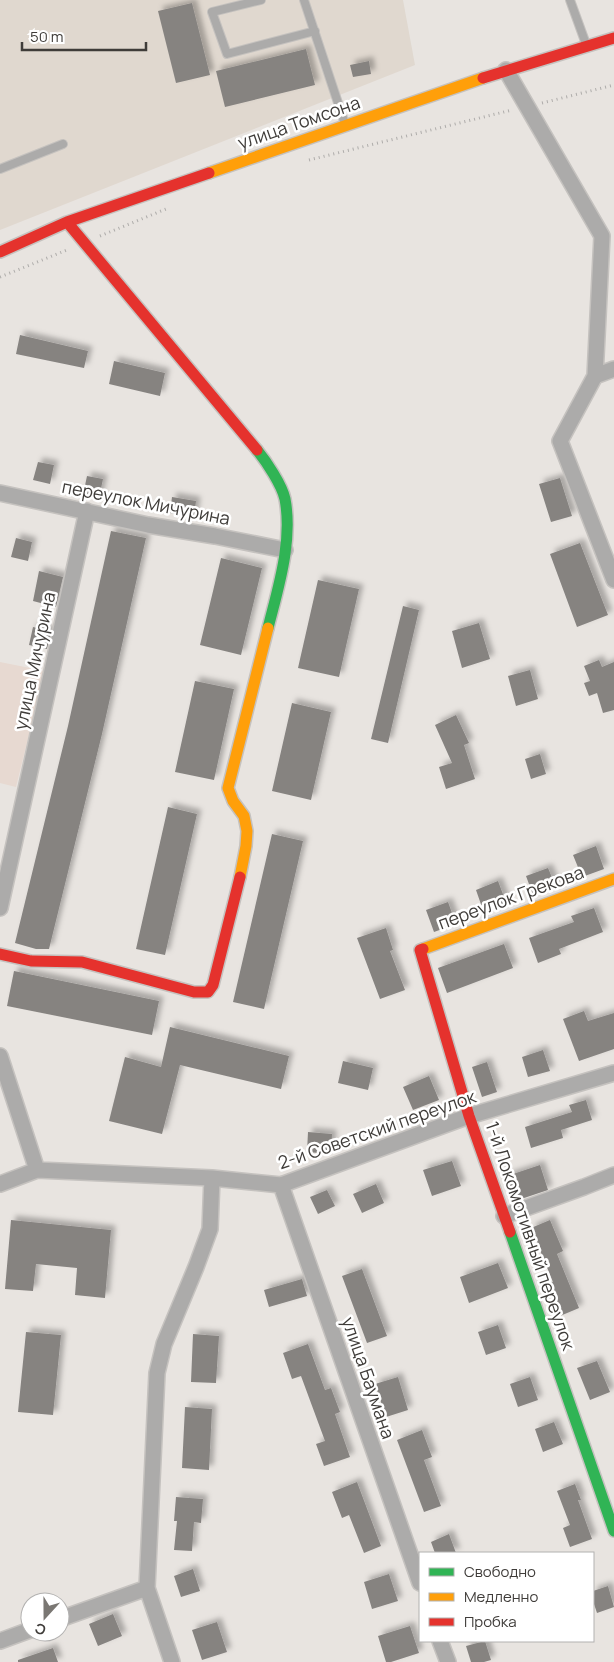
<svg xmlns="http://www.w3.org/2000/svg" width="614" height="1662" viewBox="0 0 614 1662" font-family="Manrope,sans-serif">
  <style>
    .built { fill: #e0d8cf }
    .education { fill: #e7d9d1 }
    .building { fill: #868380; filter: url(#shadow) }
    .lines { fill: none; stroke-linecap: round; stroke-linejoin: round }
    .lane-casing { stroke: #c5c2bf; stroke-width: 10 }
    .street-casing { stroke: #c5c2bf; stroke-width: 18 }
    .fast-casing { stroke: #c5c2bf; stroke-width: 14 }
    .slow-casing { stroke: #c5c2bf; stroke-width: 14 }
    .jam-casing { stroke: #c5c2bf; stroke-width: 14 }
    .path { stroke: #aeacaa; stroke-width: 3; stroke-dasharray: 1 4; stroke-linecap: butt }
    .lane { stroke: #acabaa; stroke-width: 8 }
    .street { stroke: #acabaa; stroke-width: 15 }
    .fast { stroke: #30b455; stroke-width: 11 }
    .slow { stroke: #ff9f0a; stroke-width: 11 }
    .jam { stroke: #e5322d; stroke-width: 11 }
    .labels { text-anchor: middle; stroke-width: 5; stroke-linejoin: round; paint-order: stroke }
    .street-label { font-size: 18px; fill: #3f3c39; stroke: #fff }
  </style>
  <defs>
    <filter id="shadow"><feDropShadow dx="4.5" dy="-4.5" stdDeviation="2.5" flood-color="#0004"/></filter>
  </defs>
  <rect width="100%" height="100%" fill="#e8e4e0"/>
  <!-- built -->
  <path class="built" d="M0 0H403L415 65 0 230Z"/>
  <!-- education -->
  <path class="education" d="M0 662 45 671 16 787 0 783Z"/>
  <!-- building -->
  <path class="building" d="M192 3 210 75 176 83 158 11Z
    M306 49 315 85 225 107 216 71Z
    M369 61 371 74 353 77 350 65Z
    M20 335 88 351 84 368 16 354Z
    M114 361 165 373 160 396 109 384Z
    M38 462 54 465 50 484 33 480Z
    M87 476 103 479 99 498 83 495Z
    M560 478 572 516 551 522 539 484Z
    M172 497 196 501 194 517 170 513Z
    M111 531 146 538 102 734 49 949H36L15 943 68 726Z
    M16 538 32 542 28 561 11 557Z
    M580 543 608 615 577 627 550 554Z
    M221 558 262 568 241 655 200 645Z
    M39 571 63 577 56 607 33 601Z
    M318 580 359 589 339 677 298 668Z
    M403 606 419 610 388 743 371 739Z
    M479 623 490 659 462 668 452 631Z
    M33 627 51 631 47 649 29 645Z
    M599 660 602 667 614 662V710L603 713 597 693 589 696 584 683 590 681 584 666Z
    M530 670 538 699 516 706 508 676Z
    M195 681 234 689 214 780 175 772Z
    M292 703 331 712 311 800 272 791Z
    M456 715 469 743 464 745 475 779 446 789 439 767 452 763 435 725Z
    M540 754 546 774 531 779 525 759Z
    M168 807 197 814 165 955 136 949Z
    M272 834 303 841 264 1009 233 1002Z
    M596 846 604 869 582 877 573 855Z
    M548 868 556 887 533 895 526 876Z
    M498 881 507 905 484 913 476 890Z
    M448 902 456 924 434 932 426 910Z
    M594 908 603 932 559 949 561 954 538 963 529 938 574 922 571 916Z
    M386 928 393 950 390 951 405 990 380 999 357 938Z
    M504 944 513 968 447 993 438 968Z
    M14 971 159 1001 152 1035 7 1006Z
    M584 1011 588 1021 614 1013V1049L579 1061 563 1019Z
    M170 1027 289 1056 281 1089 180 1065 162 1134 109 1121 125 1057 161 1067Z
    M543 1050 550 1071 528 1077 522 1057Z
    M343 1061 373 1068 368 1090 338 1083Z
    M487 1062 497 1092 482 1097 472 1067Z
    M429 1076 439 1100 413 1110 403 1087Z
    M586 1100 592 1120 561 1130 563 1138 531 1148 525 1127 572 1112 569 1105Z
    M308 1132 332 1134 331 1154 307 1152Z
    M452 1161 461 1186 432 1196 423 1170Z
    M540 1165 548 1190 515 1201 507 1176Z
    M376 1184 384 1203 362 1213 353 1194Z
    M327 1190 335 1206 318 1214 310 1197Z
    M11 1220 111 1230 105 1298 75 1295 77 1268 36 1264 33 1291 5 1289Z
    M550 1220 563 1251 557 1254 579 1308 560 1316 547 1284 553 1282 531 1228Z
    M498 1263 508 1288 469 1303 460 1277Z
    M362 1269 387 1336 367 1343 342 1276Z
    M302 1279 307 1296 269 1307 264 1290Z
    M498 1325 506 1348 486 1355 478 1332Z
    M26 1332 61 1335 53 1415 18 1412Z
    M193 1334 219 1336 216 1383 191 1382Z
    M308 1344 325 1390 331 1388 340 1412 335 1414 350 1457 324 1466 316 1444 325 1441 301 1376 292 1379 283 1353Z
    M597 1361 610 1392 590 1400 577 1368Z
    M398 1377 408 1410 386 1417 375 1384Z
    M530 1377 538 1400 518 1407 510 1384Z
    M185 1407 212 1409 209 1470 182 1468Z
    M554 1422 563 1444 543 1452 535 1429Z
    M422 1430 432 1457 424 1460 441 1506 424 1512 397 1440Z
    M357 1482 381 1546 364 1553 349 1515 342 1518 332 1492Z
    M575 1484 581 1500H578L592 1539 570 1547 563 1528 570 1525 557 1491Z
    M176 1497 203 1499 201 1523 194 1522 192 1551 174 1550 177 1521H174Z
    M449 1534 456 1553H435L431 1542Z
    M193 1569 200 1591 181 1597 174 1576Z
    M389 1574 398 1601 372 1609 364 1582Z
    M608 1586 614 1607 597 1613 593 1601V1591Z
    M113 1614 122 1636 98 1646 89 1624Z
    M217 1622 227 1652 202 1660 192 1630Z
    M410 1626 419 1653 391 1662H386L378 1636Z
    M485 1641 491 1660 484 1662H471L466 1646Z
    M53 1648 58 1662H18V1660Z"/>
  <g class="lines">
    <defs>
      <path id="lane" d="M261 0 212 12 227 54 315 31
        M304 0 345 124
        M570 0 586 44
        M0 169 63 144"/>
      <path id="street" d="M506 70 602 236 595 376 560 441 614 580
        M595 376 614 369
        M0 493 148 525 215 536 285 550
        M0 908 87 511
        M0 1056 37 1170
        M0 1184 37 1170 212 1178 281 1185 469 1116 614 1073
        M281 1185 420 1583
        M504 1216 584 1187 614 1175
        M60 1619 147 1588
        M0 1641 30 1630
        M440 1641 448 1662
        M172 1662 147 1588 157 1373 164 1344 196 1267 210 1229 212 1178"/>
      <path id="fast" d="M257 450C266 461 282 485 285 499 293 542 278 588 268 628
        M510 1232 614 1531"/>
      <path id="slow" d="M209 173 483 78
        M240 877 246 846 247 831 244 816 233 801 228 788 268 628
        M423 949 614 879"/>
      <path id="jam" d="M483 78 614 38
        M67 222 257 450
        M0 252 67 222 209 173
        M423 949 420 950 469 1116 510 1232
        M0 954 31 961 82 962 194 992H208L213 985 240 877"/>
    </defs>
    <!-- lane casing -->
    <use href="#lane" class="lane-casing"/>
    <!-- street casing -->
    <use href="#street" class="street-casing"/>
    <!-- fast casing -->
    <use href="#fast" class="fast-casing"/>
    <!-- slow casing -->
    <use href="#slow" class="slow-casing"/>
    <!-- jam casing -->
    <use href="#jam" class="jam-casing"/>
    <!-- path -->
    <path class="path" d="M542 103 614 85
      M309 160 512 110
      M100 236 166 209
      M0 277 67 250"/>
    <!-- lane -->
    <use href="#lane" class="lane"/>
    <!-- street -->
    <use href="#street" class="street"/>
    <!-- fast -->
    <use href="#fast" class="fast"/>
    <!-- slow -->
    <use href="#slow" class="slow"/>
    <!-- jam -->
    <use href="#jam" class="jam"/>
  </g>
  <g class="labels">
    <!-- street labels -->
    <g class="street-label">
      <text transform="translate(299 123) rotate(-19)" y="6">улица Томсона</text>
      <text transform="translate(146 503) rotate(11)" y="6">переулок Мичурина</text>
      <text transform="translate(35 661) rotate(-78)" y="6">улица Мичурина</text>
      <text transform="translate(511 898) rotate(-20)" y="6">переулок Грекова</text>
      <text transform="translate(377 1130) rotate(-19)" y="6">2-й Советский переулок</text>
      <text transform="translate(530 1236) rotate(71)" y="6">1-й Локомотивный переулок</text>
      <text transform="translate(368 1378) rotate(71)" y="6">улица Баумана</text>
    </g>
  </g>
  <!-- legend -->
  <rect x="419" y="1552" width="175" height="90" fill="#ffffff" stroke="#b2b1b0"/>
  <rect x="429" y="1568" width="25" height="8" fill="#30b455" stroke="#b2b1b0"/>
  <text x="464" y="1577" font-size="15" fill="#3f3c39">Свободно</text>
  <rect x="429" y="1593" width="25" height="8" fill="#ff9f0a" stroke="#b2b1b0"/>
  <text x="464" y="1602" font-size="15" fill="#3f3c39">Медленно</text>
  <rect x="429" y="1618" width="25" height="8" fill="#e5322d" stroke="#b2b1b0"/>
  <text x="464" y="1627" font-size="15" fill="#3f3c39">Пробка</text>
  <!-- north arrow -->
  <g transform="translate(45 1617) rotate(201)"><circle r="24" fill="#ffffff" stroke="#b2b1b0"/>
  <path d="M0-4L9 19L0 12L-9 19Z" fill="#7a7773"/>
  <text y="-8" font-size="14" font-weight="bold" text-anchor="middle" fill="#3f3c39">С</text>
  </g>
  <!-- scale -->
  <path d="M22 42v8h124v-8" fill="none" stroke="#3f3c39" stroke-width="2.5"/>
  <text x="30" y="42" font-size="15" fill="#3f3c39" stroke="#ffffff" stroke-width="4" paint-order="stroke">50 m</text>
</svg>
